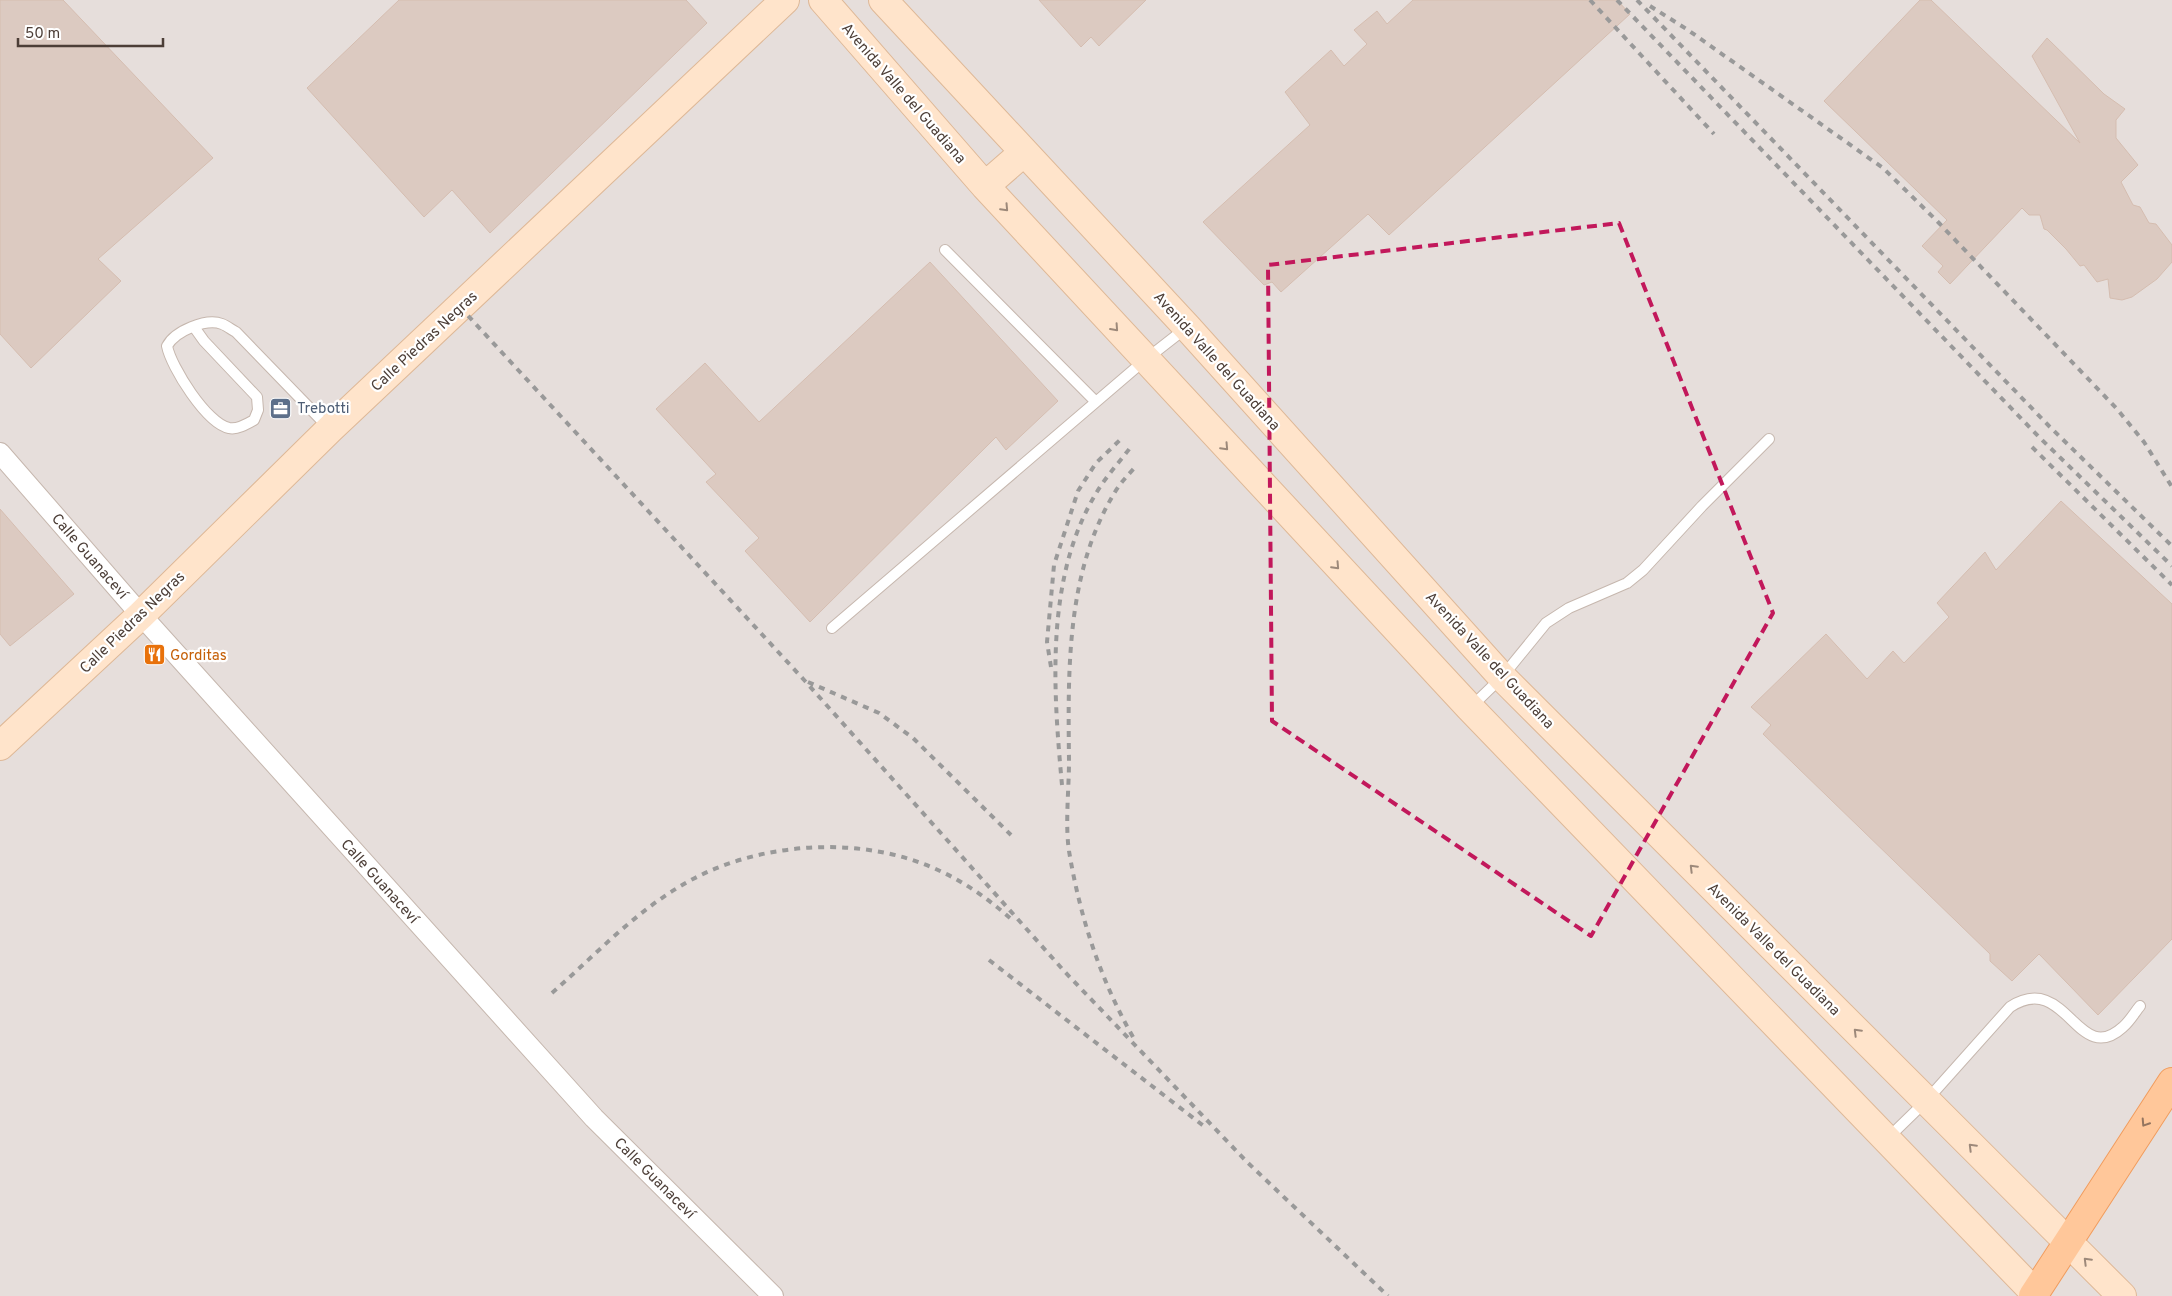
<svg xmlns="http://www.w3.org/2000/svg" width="2172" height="1296" viewBox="0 0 2172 1296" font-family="Overpass,sans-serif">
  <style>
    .industrial { fill: #e6dedb }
    .building { fill: #dccac1; stroke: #d5bdb0 }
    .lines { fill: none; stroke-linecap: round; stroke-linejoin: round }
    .lane-casing { stroke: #c6b7ae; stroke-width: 12 }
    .street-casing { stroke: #c6b7ae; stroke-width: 22 }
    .secondary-casing { stroke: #deb897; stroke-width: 30 }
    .primary-casing { stroke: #f19c5d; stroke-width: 30 }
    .lane { stroke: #fff; stroke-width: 10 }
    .street { stroke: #fff; stroke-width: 20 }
    .secondary { stroke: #ffe4cb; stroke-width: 28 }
    .primary { stroke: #ffc79a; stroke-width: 28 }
    .rail { stroke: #999; stroke-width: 4; stroke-dasharray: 6 6; stroke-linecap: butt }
    .oneway { stroke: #9d897a }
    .oneway2 { stroke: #94755f }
    .marked { fill: none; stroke: #c2185b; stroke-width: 4; stroke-dasharray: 10 6; stroke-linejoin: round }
    .labels { text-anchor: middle; stroke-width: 4.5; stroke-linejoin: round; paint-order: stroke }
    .street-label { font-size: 15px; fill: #4c3e37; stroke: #fff }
    .service-label { font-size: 15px; fill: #4e5e75; stroke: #fff; text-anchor: start }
    .food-label { font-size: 15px; fill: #c56008; stroke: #fff; text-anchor: start }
  </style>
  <rect width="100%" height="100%" fill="#f6efea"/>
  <!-- industrial -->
  <path class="industrial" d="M0 0H2172V1296H0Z"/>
  <!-- building -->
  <path class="building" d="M0 0H63L213 158 98 259 121 281 31 368 0 334Z
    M399 0H686L707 23 490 233 452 190 424 217 307 88Z
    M1039 0H1146L1099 46 1091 37 1081 47Z
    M1413 0H1617L1630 14 1389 235 1368 214 1281 292 1272 282 1264 285 1203 222 1310 125 1285 92 1331 50 1344 66 1367 44 1354 30 1377 11 1387 24Z
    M1920 0H1931L2080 143 2032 56 2047 38 2104 94 2125 109 2116 120V138L2138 165 2121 182 2133 205 2140 207 2149 223 2156 224 2172 245V262L2157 279 2132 297 2122 300 2110 298 2108 279 2097 282 2084 265 2080 266 2066 249 2047 230 2044 229 2040 215H2029L2022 208 1950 284 1938 272 1943 266 1922 246 1947 220 1824 101Z
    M930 262 1058 401 1006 450 996 437 810 622 745 551 759 538 706 482 716 474 656 409 705 363 759 422Z
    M2061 501 2172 604V939L2098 1015 2039 954 2012 981 1990 961V954L1763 734 1771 725 1751 707 1826 634 1867 679 1893 651 1904 663 1949 617 1937 603 1985 552 1996 570Z
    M0 509 74 594 10 646 0 634Z"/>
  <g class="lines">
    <defs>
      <path id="lane" d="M945 250 1096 402
        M194 327 204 341 257 397 258 410 254 420C247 424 237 430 229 428 207 424 171 367 167 346 175 331 206 318 222 324 227 326 232 330 236 332L329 428
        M832 628 1145 360 1186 328
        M1471 707 1502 677 1546 623 1569 608 1627 583 1643 570 1702 506 1769 439
        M1887 1139 1926 1101 2010 1007C2067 970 2077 1069 2123 1027 2130 1021 2135 1012 2140 1006"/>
      <path id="street" d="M0 453 141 615 594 1118 773 1296"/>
      <path id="secondary" d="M823 0 985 186 1470 708 2035 1293
        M883 0 1187 327 1502 677 2122 1296
        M985 186 1024 152
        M0 746 141 615 330 429 785 0"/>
      <path id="primary" d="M2033 1296 2172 1082"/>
    </defs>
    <!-- lane casing -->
    <use href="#lane" class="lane-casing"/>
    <!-- street casing -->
    <use href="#street" class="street-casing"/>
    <!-- secondary casing -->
    <use href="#secondary" class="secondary-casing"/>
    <!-- primary casing -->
    <use href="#primary" class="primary-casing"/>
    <!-- lane -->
    <use href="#lane" class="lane"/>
    <!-- street -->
    <use href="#street" class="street"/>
    <!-- secondary -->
    <use href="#secondary" class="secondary"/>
    <!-- primary -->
    <use href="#primary" class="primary"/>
    <!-- rail -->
    <path class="rail" d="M1590 0 1714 134
      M1617 0 2039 437 2172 566
      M1637 0 2049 426 2172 546
      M1650 6 1688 30 1883 168 1938 222 2117 409 2144 442 2172 487
      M460 307 805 681 1065 972 1247 1162 1388 1296
      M2032 447 2172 585
      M1051 667 1047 642 1054 565 1078 491 1096 463 1122 438
      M808 682 879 713 913 738 1011 835
      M1062 785C1053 687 1044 570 1102 484 1111 471 1121 460 1130 448
      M989 960 1205 1127
      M552 993C593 957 632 915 679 887 750 843 854 834 931 867 960 879 986 897 1010 918
      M1133 1037C1100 979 1080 917 1069 851 1065 824 1069 789 1069 761 1068 670 1066 572 1115 492 1121 482 1129 474 1137 465"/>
  </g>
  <!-- one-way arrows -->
  <defs><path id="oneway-chevron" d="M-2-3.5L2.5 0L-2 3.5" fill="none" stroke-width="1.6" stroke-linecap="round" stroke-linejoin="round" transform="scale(1.25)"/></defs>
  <g class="oneway">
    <use href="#oneway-chevron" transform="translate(1005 208) rotate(47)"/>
    <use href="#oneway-chevron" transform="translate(1115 328) rotate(48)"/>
    <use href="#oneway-chevron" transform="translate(1225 447) rotate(47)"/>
    <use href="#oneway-chevron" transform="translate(1336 566) rotate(47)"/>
    <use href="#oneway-chevron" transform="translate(1693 868) rotate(-135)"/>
    <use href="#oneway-chevron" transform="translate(1857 1032) rotate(-135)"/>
    <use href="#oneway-chevron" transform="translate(1972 1147) rotate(-135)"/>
    <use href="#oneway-chevron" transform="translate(2087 1261) rotate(-135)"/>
  </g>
  <use class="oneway2" href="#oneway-chevron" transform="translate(2145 1123) rotate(123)"/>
  <!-- marked area -->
  <path class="marked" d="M1619 223 1773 613 1591 936 1272 721 1268 265Z"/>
  <!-- icons -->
  <defs>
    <symbol id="office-square" viewBox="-11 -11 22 22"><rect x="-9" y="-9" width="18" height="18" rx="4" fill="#5c6f8a" stroke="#fff"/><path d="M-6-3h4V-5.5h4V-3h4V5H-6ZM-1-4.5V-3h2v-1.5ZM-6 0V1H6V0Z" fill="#fff"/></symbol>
    <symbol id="restaurant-square" viewBox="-11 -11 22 22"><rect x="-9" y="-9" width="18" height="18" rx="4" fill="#e8710a" stroke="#fff"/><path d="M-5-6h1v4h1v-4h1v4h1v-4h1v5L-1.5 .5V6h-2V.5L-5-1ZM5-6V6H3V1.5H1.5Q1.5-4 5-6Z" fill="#fff"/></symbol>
  </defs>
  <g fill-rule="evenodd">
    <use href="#office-square" x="268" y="396" width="25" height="25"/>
    <use href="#restaurant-square" x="142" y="642" width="25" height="25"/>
  </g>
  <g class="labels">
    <!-- street labels -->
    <g class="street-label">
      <text transform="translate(904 93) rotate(49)" y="5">Avenida Valle del Guadiana</text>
      <text transform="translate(424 341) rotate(-43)" y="5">Calle Piedras Negras</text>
      <text transform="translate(1217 361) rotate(48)" y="5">Avenida Valle del Guadiana</text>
      <text transform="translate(90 556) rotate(49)" y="5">Calle Guanaceví</text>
      <text transform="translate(132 622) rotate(-44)" y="5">Calle Piedras Negras</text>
      <text transform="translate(1490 660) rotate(47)" y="5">Avenida Valle del Guadiana</text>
      <text transform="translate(380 881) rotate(48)" y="5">Calle Guanaceví</text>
      <text transform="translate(1774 949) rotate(45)" y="5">Avenida Valle del Guadiana</text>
      <text transform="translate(655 1178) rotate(45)" y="5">Calle Guanaceví</text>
    </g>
    <!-- service labels -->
    <g class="service-label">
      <text x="297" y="413">Trebotti</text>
    </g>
    <!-- food labels -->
    <g class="food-label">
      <text x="170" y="660">Gorditas</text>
    </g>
  </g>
  <!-- scale -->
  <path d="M18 38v8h145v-8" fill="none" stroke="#4c3e37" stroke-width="2.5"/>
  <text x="25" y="38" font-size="15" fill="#4c3e37" stroke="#ffffff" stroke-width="4" paint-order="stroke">50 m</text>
</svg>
